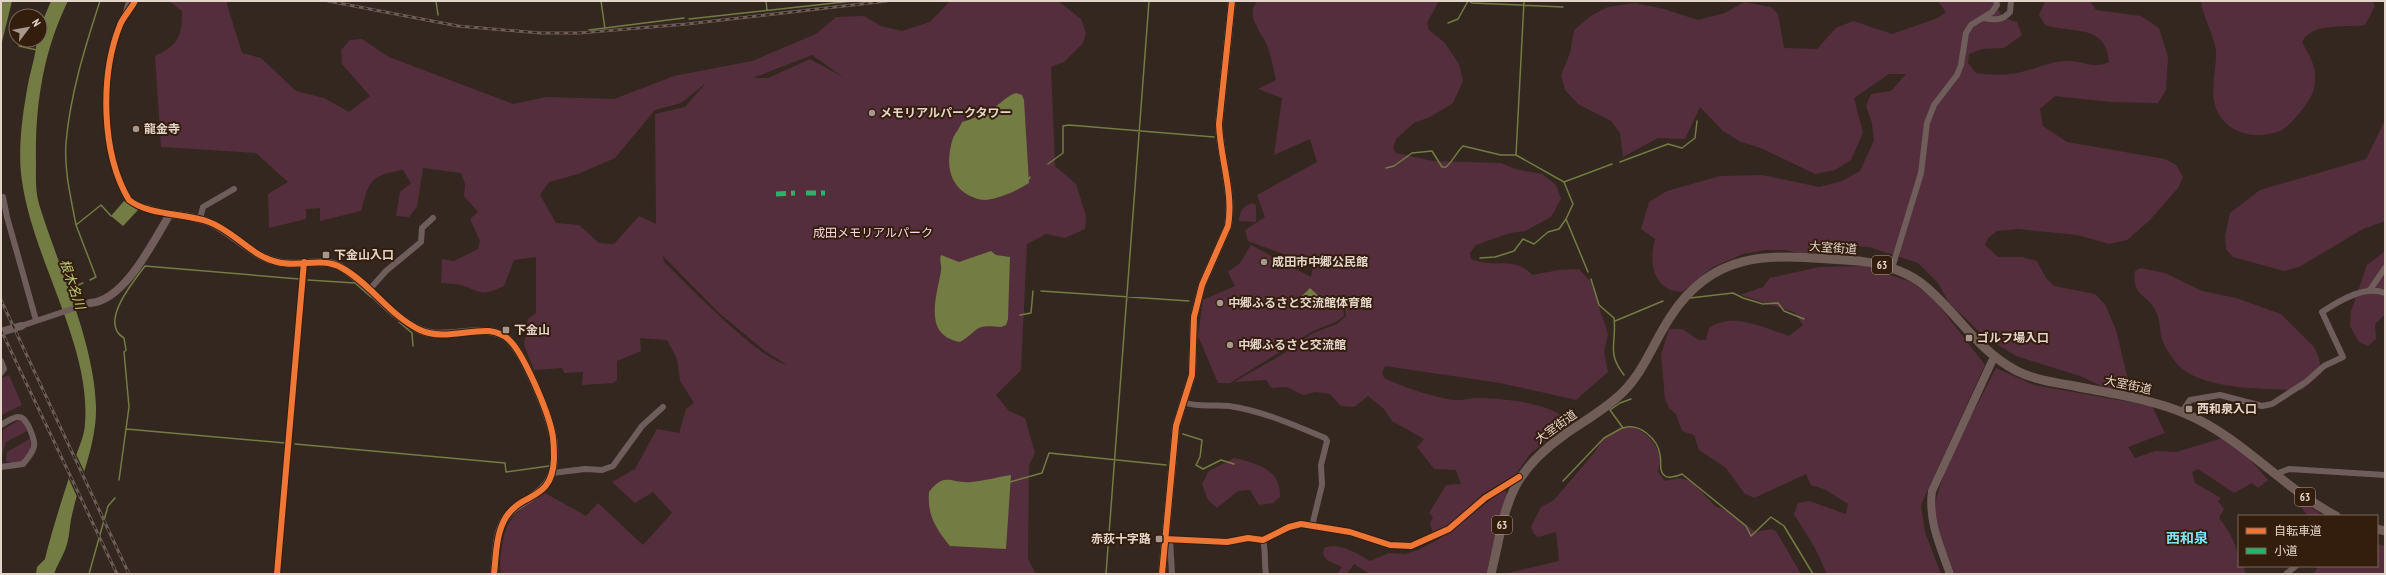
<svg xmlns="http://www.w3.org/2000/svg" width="2386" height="575" viewBox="0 0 2386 575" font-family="'PT Sans Narrow','Noto Sans JP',sans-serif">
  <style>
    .green { fill: #552e3d; fill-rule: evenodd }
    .water { fill: #727c43 }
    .pier { fill: #34271f }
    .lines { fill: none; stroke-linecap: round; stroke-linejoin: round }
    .stream { stroke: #727c43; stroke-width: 1.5 }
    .street { stroke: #6e5d5a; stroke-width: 6 }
    .secondary { stroke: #715e5a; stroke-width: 8 }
    .primary { stroke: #705d58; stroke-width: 9 }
    .rail-casing { stroke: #6b5e5a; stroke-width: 3 }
    .rail { stroke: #331d0d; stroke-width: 1.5; stroke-dasharray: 4.5; stroke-linecap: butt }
    .quiet { stroke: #2db169; stroke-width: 5; stroke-dasharray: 10 5; stroke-linecap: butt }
    .cycleway-casing { stroke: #331d0d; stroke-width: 8 }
    .cycleway { stroke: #f07635; stroke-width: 6 }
    .poi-dot { fill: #a6988f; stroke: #331d0d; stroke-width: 1.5 }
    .labels { text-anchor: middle; stroke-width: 4; stroke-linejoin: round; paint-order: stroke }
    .shield { fill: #331d0d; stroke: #af9e92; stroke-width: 1 }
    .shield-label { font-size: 11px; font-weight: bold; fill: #e4d5cb }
    .poi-label { font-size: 12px; font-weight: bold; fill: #e4d5cb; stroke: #331d0d; text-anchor: start }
    .park-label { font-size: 12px; fill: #f9d4e2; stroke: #331d0d }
    .street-label { font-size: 12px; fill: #e4d5cb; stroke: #331d0d }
    .water-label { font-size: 13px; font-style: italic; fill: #bccd74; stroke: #331d0d }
    .quarter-label { font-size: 14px; font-weight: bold; fill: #7ee5f9; stroke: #331d0d }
  </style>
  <rect width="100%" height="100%" fill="#34271f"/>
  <!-- green -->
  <path class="green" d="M169 1H226L242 53 261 58 296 91 324 98 349 112 370 96 342 64 341 50 350 40 362 39 389 57 513 104 547 97 614 99 674 76 752 61 816 34 836 17 864 16 881 26 902 31 930 22 950 1H1058L1081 19 1086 33 1083 43 1064 62 1051 67 1055 166 1076 184 1086 216 1085 229 1065 238 1046 234 1027 244 1021 370 996 395 1009 411 1025 418 1035 453 1029 465 1028 559 1036 574H501C499 564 501 556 502 546 507 514 520 510 545 493L586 516 598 503 643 545 672 513 653 492 635 503 612 482 635 469 657 429 679 433 686 409 694 403 680 381 677 359 667 340 640 338 641 351 617 361V380L613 383 582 385 583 372 564 373 562 368 534 370 524 345 528 319 536 313V257L514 260 504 286C481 297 482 292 461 285 455 284 447 283 441 283L442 259 454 261 478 249 480 241 470 219 478 212 464 196 465 184 461 173 423 168 417 207 409 217 396 216 400 192 411 183 403 170C369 176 370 180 361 211L320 221V208L306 209V219L269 228 268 194 288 182 256 153 161 147 155 56C179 45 182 36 182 11ZM812 55 843 77 810 59 768 78H753ZM706 83 685 107 655 114 656 224 639 216 614 244 599 243 579 225 556 223 540 195 549 182 578 174 615 158 655 110 681 103ZM663 256 719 313 765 351 787 365C757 358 689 286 664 262Z
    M1258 1H1439L1427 23 1429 30 1445 43 1459 64 1463 81 1453 103 1430 117 1414 123 1396 139 1393 148 1396 153 1433 161 1501 163 1515 169 1542 174 1556 185 1561 199 1551 217 1525 231 1510 233 1476 245 1470 253 1471 259C1493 269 1514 255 1532 275L1559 270 1579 269 1591 282 1608 334 1604 352 1608 372 1576 400 1500 383 1385 366 1382 373 1384 378C1400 386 1438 399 1456 400 1463 401 1470 398 1477 398 1500 398 1557 403 1569 423L1530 454 1516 474 1483 494 1448 526 1433 534 1430 523 1433 517 1429 513 1446 485 1461 484 1456 470 1434 469 1417 447 1424 439 1392 421 1384 409 1368 396 1354 407 1341 406 1330 394 1315 392 1303 395 1287 387 1271 388 1266 380 1234 382 1283 354 1313 333 1337 324 1346 316 1344 302 1332 303 1328 300 1333 305H1343L1344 316 1336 322 1313 331 1230 383H1218L1198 336 1203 300 1235 286 1228 272 1240 263 1251 245 1311 277 1313 266 1304 256 1283 254 1248 241 1245 230 1265 217 1257 195 1317 162 1310 139 1274 155 1282 98 1258 89 1276 80C1273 68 1271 54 1266 43 1261 32 1244 13 1258 1Z
    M1938 1H1995C1999 15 2003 18 2017 22L2022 35 2004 48 1982 49 1969 54 1968 63 1976 73C1992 75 2009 76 2025 71 2041 67 2053 60 2070 61 2086 62 2093 69 2109 62 2106 23 2073 34 2045 25L2039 15 2045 1H2090L2096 10 2141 16 2159 28 2168 57 2166 90 2158 103 2110 102 2055 96 2040 109 2043 126 2067 142 2165 159 2176 165 2183 177 2178 188 2150 220 2127 240 2109 244 2078 235 2018 229 1997 231 1988 238 1985 245 1998 257H2022L2037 261 2046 278 2054 286 2095 294 2105 304 2116 330 2129 384 2125 397 2080 376 2016 356 1984 336 1949 303 1938 283 1918 263 1869 247 1852 246 1803 254 1785 250H1765L1743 254 1713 267 1682 292C1676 291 1668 290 1664 286 1650 275 1651 254 1655 239L1641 229 1649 202 1667 191 1720 176 1762 175 1819 187 1842 181 1860 171 1874 140 1872 123 1866 106 1871 94 1891 91 1906 74H1889L1854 98 1863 133 1851 160 1835 170 1815 174 1761 148 1741 142 1723 131 1700 107 1685 139 1658 138 1623 157 1620 133 1611 121 1578 104 1565 90 1561 75 1570 53 1574 30 1592 15 1608 7 1635 3 1664 9 1698 20 1725 13 1744 2 1771 7 1778 14 1784 48 1817 49 1836 28 1853 21 1892 34 1938 18 1946 12Z
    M2201 1H2373L2375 6 2365 25C2345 28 2312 22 2302 42 2307 52 2314 62 2315 73 2315 78 2315 87 2313 92 2310 101 2290 127 2280 131 2255 141 2223 133 2215 105 2210 87 2217 69 2216 50 2214 36 2201 11 2201 1Z
    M2385 120V221L2363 229 2299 267 2284 271 2233 257 2226 249 2225 236 2230 213 2260 190 2366 159Z
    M1253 203 1256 205V222L1239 221C1240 210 1243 206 1253 203Z
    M2385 251V314L2375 324 2376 339 2368 346 2359 342 2350 326 2351 311 2367 265Z
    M1864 266 1911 282 1934 299 1985 365 1921 505 1925 532 1941 574H1827L1815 548 1794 514 1798 503 1809 501 1846 514 1848 504 1824 489 1811 485 1806 474 1754 498 1744 493 1726 468 1699 450 1694 435 1682 431 1676 414 1669 408 1665 399 1661 355 1669 329H1682L1699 340H1706L1709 328C1732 311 1765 328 1789 336L1803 325 1794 312 1740 295 1763 287 1770 278 1819 267Z
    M2141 268 2165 273 2202 291 2236 298 2281 314 2314 347 2319 358 2321 374 2302 390C2269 389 2194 391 2174 360 2169 353 2163 344 2161 336 2160 328 2160 319 2156 312 2148 293 2132 299 2135 271Z
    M1996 368 2034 385 2152 406 2165 433 2128 447 2135 458 2155 451 2176 452 2223 438 2247 456 2268 480 2258 488 2252 483 2234 493 2198 469 2192 472 2195 483 2221 498 2218 501 2224 509 2219 518C2230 532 2239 548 2239 566H2243L2246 574H1955C1948 555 1936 534 1935 513 1934 479 1980 401 1996 368Z
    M9 375 22 405 1 415V378Z
    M19 420H23L27 431 6 442 1 458 3 464H1L3 430Z
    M1626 427C1642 427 1659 443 1660 460 1660 464 1658 468 1658 472L1665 481 1679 478 1691 481 1715 506 1731 513 1756 532 1771 529 1776 531 1801 574H1503L1559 561 1556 532 1538 537 1534 534 1531 527 1541 507 1554 500 1594 453 1603 439Z
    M31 438 30 452 21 463 14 464 6 461 7 452Z
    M1234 458C1256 463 1281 469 1280 497L1273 503 1259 505 1250 490 1238 491 1217 508 1208 500 1202 484 1209 471Z
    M1505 489 1507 494 1486 574H1370L1354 564 1347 574H1337L1342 567 1327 560 1323 554 1324 548C1340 542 1356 553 1370 561L1389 553 1405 554 1418 550 1439 539Z
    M2301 500 2324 516H2308L2296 501Z
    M2377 544 2385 546V574H2313L2317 569 2316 566H2377Z"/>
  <!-- water -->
  <path class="water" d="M1 1H12L1 46Z
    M51 1H68C43 52 35 105 36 162 36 176 35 190 39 204 58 266 94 341 96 406 97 443 80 479 72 515 69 527 70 538 65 550 62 558 57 565 54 574H36L37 567 45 559C53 525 65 492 75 458 79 447 85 434 85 423 91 345 33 260 22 181 17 149 23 110 29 79 32 66 36 53 37 40H40V27Z
    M1016 93 1022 95 1024 100 1029 183C1016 191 1001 198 986 200 980 200 974 198 968 195 947 183 946 160 953 138 955 133 960 128 962 122 973 119 986 113 995 107 1002 102 1007 96 1016 93Z
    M124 201 138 210 123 226 111 216Z
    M991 251 996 255 1010 257 1008 319 1006 325 1001 327C973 324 981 329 960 342 922 335 937 296 941 271 942 265 939 261 941 255L959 262Z
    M1310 288 1324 301 1315 310 1302 296Z
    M1011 475 1006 549 950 546C936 529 927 515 929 492 945 471 951 484 971 482 984 481 998 477 1011 475Z"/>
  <!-- pier -->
  <path class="pier" d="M75 452 85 473 78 499 68 477Z"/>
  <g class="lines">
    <!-- stream -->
    <path class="stream" d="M436 1 438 15
      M601 1 605 29
      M766 1 767 10
      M1469 1 1472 3 1563 7
      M1524 1 1516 155 1564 182 1573 204 1566 219 1588 272
      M689 19 853 1
      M1448 23 1458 19 1468 1
      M589 30 684 18
      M19 46 37 50
      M1620 162 1668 144 1682 148 1695 138 1697 121
      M1048 164 1063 153V126L1069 125 1214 137
      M1386 168 1394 166 1412 153 1432 151 1442 167H1446C1453 161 1456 153 1463 146L1501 155H1515
      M1028 180 1030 177
      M1564 182 1612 164
      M76 225C71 198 64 171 66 143 70 95 85 47 100 1
      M1480 258 1495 257 1514 251 1523 239 1534 244 1548 232 1559 229 1566 219
      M1591 279 1599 305 1614 318C1617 344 1606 352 1624 375
      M90 280 96 277 76 225 101 205 111 216
      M308 280 355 283 371 297
      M68 289 83 283
      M1041 291 1189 301
      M1690 298 1733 293 1743 298 1763 304 1778 303 1784 311 1804 319
      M1020 315 1031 313 1033 291
      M1615 321 1663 301
      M399 322 412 333 413 346
      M1631 399 1620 403 1610 410 1623 428C1639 422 1658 439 1660 455 1662 462 1658 471 1665 476 1669 479 1677 476 1682 474L1746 526 1751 536 1771 517 1784 526 1813 574
      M126 429 285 443
      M1183 434 1202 440 1200 457 1196 465 1203 469 1221 460 1234 464
      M295 444 505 463 506 472 549 466
      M119 480 129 407 124 352 126 350 124 338C98 323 134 281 145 266L299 279
      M1563 481 1604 438 1622 428
      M1010 482 1042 473 1049 453 1166 465
      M89 574 108 506 115 498
      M1106 574 1149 1"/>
    <!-- street -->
    <path class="street" d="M135 1C131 9 124 16 120 25 100 75 101 153 129 200L140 206 170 214
      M126 12 129 1
      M1983 18C1994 20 2002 21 2010 12L2011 1
      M3 197 7 217 36 320
      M200 219 203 207 234 189
      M1892 268 1921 173 1927 123 1934 105 1957 75 1961 65 1966 33 1971 25 1992 12 1997 5 1996 1
      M369 290 386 271 421 242 422 228 433 218
      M2370 290 2385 268
      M21 326 90 303
      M1 361 4 369 1 373
      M1183 402C1198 408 1213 404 1229 406 1263 411 1294 425 1325 438L1327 441 1321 465 1322 485 1312 526
      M2182 412 2190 400 2220 395 2262 406 2272 404 2306 382 2324 366 2343 357 2322 312C2339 301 2364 285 2385 293
      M1 425C6 422 13 417 18 417 24 417 25 421 28 425 37 444 37 448 23 464L1 467
      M552 473 585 469 602 470 613 466 642 426 663 407
      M2276 474 2289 469 2385 475
      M1165 539 1227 542 1248 538 1263 540 1289 527 1301 524 1350 532 1390 545 1411 546 1449 529 1485 498 1519 477
      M1170 539 1172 574
      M1263 540C1266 552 1264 562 1266 574
      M277 574 304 262
      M2286 574 2296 566"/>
    <!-- secondary -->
    <path class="secondary" d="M90 303C125 301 154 240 170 214 184 216 199 217 211 223 234 234 253 257 278 262 300 268 323 255 344 269 371 287 391 317 420 330 447 342 487 320 508 339 525 354 553 423 554 445 556 475 550 486 526 501 520 505 512 509 508 515 495 529 496 556 494 574
      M1 332 21 326
      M1162 574 1176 426 1192 375 1194 317 1202 285 1228 226C1234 192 1220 159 1219 124L1232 1
      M1950 574C1940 546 1928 521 1932 491L1994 357"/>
    <!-- primary -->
    <path class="primary" d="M2377 529 2385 531
      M1491 574C1507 508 1504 478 1564 435 1584 421 1606 409 1623 392 1645 370 1654 341 1671 316 1719 242 1784 257 1859 261 1882 264 1908 271 1926 287 1959 315 1977 350 2017 371 2033 379 2051 382 2069 385 2107 393 2148 398 2184 413 2242 437 2281 487 2336 516"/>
    <defs>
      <path id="rail" d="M328 1 458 26 540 33H579L687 24 887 1
        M1 300 129 574
        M1 330 117 574"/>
    </defs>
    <!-- rail casing -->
    <use href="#rail" class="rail-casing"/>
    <!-- rail -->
    <use href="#rail" class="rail"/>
    <!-- quiet -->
    <path class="quiet" d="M806 193H825
      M776 194 795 193"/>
    <defs>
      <path id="cycleway" d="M135 1C131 9 124 16 120 25 100 75 101 153 129 200 149 216 186 213 209 222 234 231 251 256 277 262 299 268 320 256 342 268 371 284 390 316 420 330 442 340 466 330 489 331 496 332 503 334 508 339 523 351 548 412 552 432 554 440 554 450 554 459 552 502 523 491 506 517 496 533 496 556 494 574
        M1165 539 1227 542 1248 538 1263 540 1289 527 1301 524 1350 532 1390 545 1411 546 1449 529 1485 498 1519 477
        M277 574 304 262
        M1162 574 1176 426 1192 375 1194 317 1202 285 1228 226C1234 192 1220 159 1219 124L1232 1"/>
    </defs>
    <!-- cycleway casing -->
    <use href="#cycleway" class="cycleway-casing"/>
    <!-- cycleway -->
    <use href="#cycleway" class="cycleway"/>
  </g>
  <!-- markers -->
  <g class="poi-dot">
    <circle cx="872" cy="113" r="4"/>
    <circle cx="136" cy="129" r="4"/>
    <rect x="322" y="251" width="8" height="8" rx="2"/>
    <circle cx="1264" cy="262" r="4"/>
    <circle cx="1220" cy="303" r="4"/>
    <rect x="502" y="326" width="8" height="8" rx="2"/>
    <rect x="1965" y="334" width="8" height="8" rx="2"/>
    <circle cx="1230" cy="345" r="4"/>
    <rect x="2185" y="405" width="8" height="8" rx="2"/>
    <rect x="1155" y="535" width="8" height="8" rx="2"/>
  </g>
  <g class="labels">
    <!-- shield labels -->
    <g class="shield">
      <rect x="1872" y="256" width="20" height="18" rx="3"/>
      <rect x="2295" y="488" width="20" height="18" rx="3"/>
      <rect x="1492" y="516" width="20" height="18" rx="3"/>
    </g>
    <g class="shield-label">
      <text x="1882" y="269">63</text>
      <text x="2305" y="501">63</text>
      <text x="1502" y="529">63</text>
    </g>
    <!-- poi labels -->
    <g class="poi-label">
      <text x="880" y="117">メモリアルパークタワー</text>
      <text x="144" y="133">龍金寺</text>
      <text x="334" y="259">下金山入口</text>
      <text x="1272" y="266">成田市中郷公民館</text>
      <text x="1228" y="307">中郷ふるさと交流館体育館</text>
      <text x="514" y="334">下金山</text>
      <text x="1977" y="342">ゴルフ場入口</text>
      <text x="1238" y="349">中郷ふるさと交流館</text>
      <text x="2197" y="413">西和泉入口</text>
      <text x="1151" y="543" text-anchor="end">赤荻十字路</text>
    </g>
    <!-- park labels -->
    <g class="park-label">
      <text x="873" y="237">成田メモリアルパーク</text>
    </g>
    <!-- street labels -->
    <g class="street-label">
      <text transform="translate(1833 248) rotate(4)" y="4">大室街道</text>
      <text transform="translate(2128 385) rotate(12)" y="4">大室街道</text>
      <text transform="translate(1556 427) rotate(-36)" y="4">大室街道</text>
    </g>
    <!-- water labels -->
    <g class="water-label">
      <text transform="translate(73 284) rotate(71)" y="5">根木名川</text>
    </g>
    <!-- quarter labels -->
    <g class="quarter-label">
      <text x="2187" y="543">西和泉</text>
    </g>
  </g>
  <!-- border -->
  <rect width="2386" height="575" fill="none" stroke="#e4d5cb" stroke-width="4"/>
  <!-- legend -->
  <rect x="2238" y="515" width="140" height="52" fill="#331d0d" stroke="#7a6759"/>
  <rect x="2246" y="528" width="20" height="6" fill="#f07635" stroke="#7a6759"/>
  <text x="2274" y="535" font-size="12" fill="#e4d5cb">自転車道</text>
  <rect x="2246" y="548" width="20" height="6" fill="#2db169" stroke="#7a6759"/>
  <text x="2274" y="555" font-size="12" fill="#e4d5cb">小道</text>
  <!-- north arrow -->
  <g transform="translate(28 28) rotate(58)"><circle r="19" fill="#331d0d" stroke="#7a6759"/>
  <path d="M0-3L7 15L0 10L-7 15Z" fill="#a6988f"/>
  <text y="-6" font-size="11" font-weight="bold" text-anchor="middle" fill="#e4d5cb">N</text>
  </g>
</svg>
